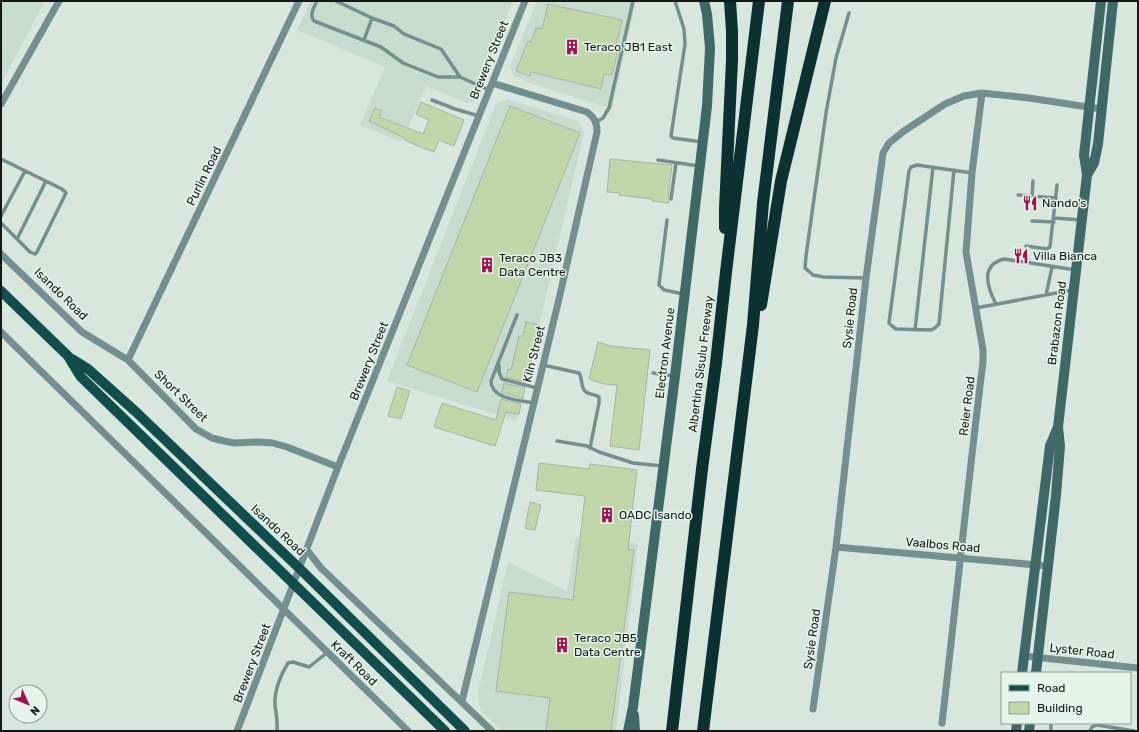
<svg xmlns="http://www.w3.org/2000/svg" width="1139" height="732" viewBox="0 0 1139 732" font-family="Rubik,sans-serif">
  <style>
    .built { fill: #c5dccf }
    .building { fill: #c0d8a9; stroke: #abb2a5 }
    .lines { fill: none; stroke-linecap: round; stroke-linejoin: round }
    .lane { stroke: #74908e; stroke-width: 3.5 }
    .street { stroke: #74908e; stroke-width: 7 }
    .secondary { stroke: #3e6967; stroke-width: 10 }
    .primary { stroke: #104d4b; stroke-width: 10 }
    .highway { stroke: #0b3130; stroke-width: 12 }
    .labels { text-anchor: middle; stroke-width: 3; stroke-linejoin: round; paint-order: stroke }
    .poi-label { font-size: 12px; fill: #141916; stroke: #e5f4eb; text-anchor: start }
    .street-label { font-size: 12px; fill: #141916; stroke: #e5f4eb }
  </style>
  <rect width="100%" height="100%" fill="#d7e7de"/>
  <!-- built -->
  <path class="built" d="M1 1H45L1 84Z
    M311 1H513L473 102H464L426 86 402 142 360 125 385 67 297 30Z
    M537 1H636L612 109 530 83 514 76 510 67Z
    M507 99 578 121 584 132 517 421 387 381 496 104Z
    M576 537 638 544 616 731H502L480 709 478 693 508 562 567 591Z"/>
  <!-- building -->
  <path class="building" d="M548 4 622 20 616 46 619 47 612 75 604 74 601 89 531 72 530 76 516 71 528 41 531 42 536 28 542 29Z
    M421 102 464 120 454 146 439 140 434 152 418 146 405 140V138L369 121 375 108 382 111 379 117 423 134 429 120 416 114Z
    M510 106 580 133 477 392 407 365Z
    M610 159 672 165 668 199 669 203 652 201V199L619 195 620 193 607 192Z
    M526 322 539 325 526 382 506 377 508 369 511 370 519 336H523Z
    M598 342 611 346 650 350 639 450 610 446 617 385 604 384 589 379Z
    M504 383 525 388 523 398 502 392Z
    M397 387 410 391 401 419 388 416Z
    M501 399 521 404 519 414 506 412 495 446 434 427 442 403 496 420Z
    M539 463 589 469 590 464 637 470 628 549 634 550 611 731H546L550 698 496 691 509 592 573 600 585 496 536 490Z
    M530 502 541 505 535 530 525 528Z"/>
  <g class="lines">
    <!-- lane -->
    <path class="lane" d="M317 1C314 7 309 16 314 21L381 47 403 63 438 77H460L489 90
      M336 1 372 18 394 26 404 34 441 49 460 77
      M675 1 684 29 685 44 671 136 673 138 702 142
      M849 13 836 58 826 113 806 256 805 268 813 275 824 277 866 278
      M364 40 372 18
      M432 100 455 109 479 116
      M596 122 603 118 609 108 633 1
      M1 159 62 189 66 193 37 252 35 254 30 252 1 223
      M658 160 699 166
      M954 170 939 324 935 328 931 330 896 329 892 326 889 323 909 171 911 167 917 165 972 173
      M1018 195 1056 198
      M1032 196 1033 181
      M671 199 676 163
      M1 216 25 171
      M1054 218 1081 220
      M667 220 659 285 664 290 684 294
      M1032 221 1054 222
      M17 239 46 181
      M1026 246 1047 249 1050 247 1057 185
      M1046 295 1052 267
      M996 304C987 287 980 265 1004 259L1076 270
      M976 308 1072 290
      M517 315 491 381C491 399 519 400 533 403
      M915 330 933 167
      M499 365V372L502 379 537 388
      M543 365 579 373C583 379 580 388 586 392 590 395 595 394 599 397V403L590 448
      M653 373 674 376
      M557 441 587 446 599 452 633 463 662 466
      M277 731C278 722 276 714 275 705 274 691 281 674 288 663L293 662 309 667 328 652
      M1051 731V723
      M1090 731 1092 727 1097 725 1134 731"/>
    <!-- street -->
    <path class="street" d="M1 104 59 1
      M1 254 82 332 128 360 196 429 212 438 224 441 234 443 259 442 273 443 287 447 338 467
      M1 332 408 731
      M128 360 299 1
      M836 547 1048 566
      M307 550 321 568 492 731
      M1024 656 1138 668
      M462 701 559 299 597 132C597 123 595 118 587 112L492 83
      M813 709 836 547 866 278 883 153 889 143 904 131 945 104 964 96 982 93 1029 98 1101 109
      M942 723C956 603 968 482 983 362V350L966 252 972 173 982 93
      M237 731 338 467 525 1"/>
    <!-- secondary -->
    <path class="secondary" d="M1087 175 1094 163 1098 144 1113 1
      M1022 673 1050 446 1058 427
      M1036 673 1056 495 1060 446 1058 427 1087 175 1084 155 1101 1
      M634 715 635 731
      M628 731 633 707 675 376 707 106 710 48 707 14 704 1
      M1016 731 1017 723
      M1029 731 1030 723"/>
    <!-- primary -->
    <path class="primary" d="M1 291 68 356 81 377 445 731
      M72 359 88 369 136 412 299 568 465 731"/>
    <!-- highway -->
    <path class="highway" d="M725 228V208L732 60V31L730 1
      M761 305 781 181 825 1
      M672 731 702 469 716 363 726 272 759 1
      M703 731 753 325 763 203 788 1"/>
  </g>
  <!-- icons -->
  <defs>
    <symbol id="building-bare" viewBox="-9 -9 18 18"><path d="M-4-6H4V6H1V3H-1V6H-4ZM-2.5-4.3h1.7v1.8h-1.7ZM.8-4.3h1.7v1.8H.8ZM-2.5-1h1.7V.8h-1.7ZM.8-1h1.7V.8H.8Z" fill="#a40f4c" stroke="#e5f4eb" stroke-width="2.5" paint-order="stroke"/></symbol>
    <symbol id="restaurant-bare" viewBox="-9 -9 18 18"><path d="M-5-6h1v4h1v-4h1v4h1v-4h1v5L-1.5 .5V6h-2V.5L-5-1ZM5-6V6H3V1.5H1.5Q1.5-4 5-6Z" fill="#a40f4c" stroke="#e5f4eb" stroke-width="2.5" paint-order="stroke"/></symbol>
  </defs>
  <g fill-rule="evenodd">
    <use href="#building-bare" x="561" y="36" width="22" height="22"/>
    <use href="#restaurant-bare" x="1019" y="192" width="22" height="22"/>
    <use href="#restaurant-bare" x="1010" y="245" width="22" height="22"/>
    <use href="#building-bare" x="476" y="254" width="22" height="22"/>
    <use href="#building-bare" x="596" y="504" width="22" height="22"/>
    <use href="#building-bare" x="551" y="634" width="22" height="22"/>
  </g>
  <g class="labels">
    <!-- poi labels -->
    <g class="poi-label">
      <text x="584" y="51">Teraco JB1 East</text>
      <text x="1042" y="207">Nando's</text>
      <text x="1033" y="260">Villa Bianca</text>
      <text x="499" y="262">Teraco JB3<tspan x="499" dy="14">Data Centre</tspan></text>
      <text x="619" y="519">OADC Isando</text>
      <text x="574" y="642">Teraco JB5<tspan x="574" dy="14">Data Centre</tspan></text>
    </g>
    <!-- street labels -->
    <g class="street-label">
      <text transform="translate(489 60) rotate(-68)" y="4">Brewery Street</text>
      <text transform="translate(204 176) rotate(-64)" y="4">Purlin Road</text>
      <text transform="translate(61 294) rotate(44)" y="4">Isando Road</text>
      <text transform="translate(850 318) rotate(-84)" y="4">Sysie Road</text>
      <text transform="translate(1057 323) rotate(-83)" y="4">Brabazon Road</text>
      <text transform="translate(665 353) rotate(-83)" y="4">Electron Avenue</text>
      <text transform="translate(534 354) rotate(-76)" y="4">Kiln Street</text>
      <text transform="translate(369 361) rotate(-68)" y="4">Brewery Street</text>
      <text transform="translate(701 364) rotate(-83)" y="4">Albertina Sisulu Freeway</text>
      <text transform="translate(181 396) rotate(44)" y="4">Short Street</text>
      <text transform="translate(967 406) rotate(-83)" y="4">Reier Road</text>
      <text transform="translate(278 530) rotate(43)" y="4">Isando Road</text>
      <text transform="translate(943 545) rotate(5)" y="4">Vaalbos Road</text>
      <text transform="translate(812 639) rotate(-82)" y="4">Sysie Road</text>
      <text transform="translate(1082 651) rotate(6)" y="4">Lyster Road</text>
      <text transform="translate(252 663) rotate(-69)" y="4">Brewery Street</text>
      <text transform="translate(354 663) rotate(44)" y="4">Kraft Road</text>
    </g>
  </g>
  <!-- border -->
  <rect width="1139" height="732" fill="none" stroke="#141916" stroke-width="4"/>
  <!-- legend -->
  <rect x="1001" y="672" width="130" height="52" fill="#e5f4eb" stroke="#919c96"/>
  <rect x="1009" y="685" width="20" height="6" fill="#104d4b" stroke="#919c96"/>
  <text x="1037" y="692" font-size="12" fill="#141916">Road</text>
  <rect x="1009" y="702" width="20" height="12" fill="#c0d8a9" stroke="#919c96"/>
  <text x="1037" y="712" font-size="12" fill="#141916">Building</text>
  <!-- north arrow -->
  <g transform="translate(28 704) rotate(134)"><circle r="19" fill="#e5f4eb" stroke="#919c96"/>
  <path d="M0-3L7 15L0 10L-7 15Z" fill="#a40f4c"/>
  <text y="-6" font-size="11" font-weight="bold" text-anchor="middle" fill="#141916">N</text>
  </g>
</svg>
